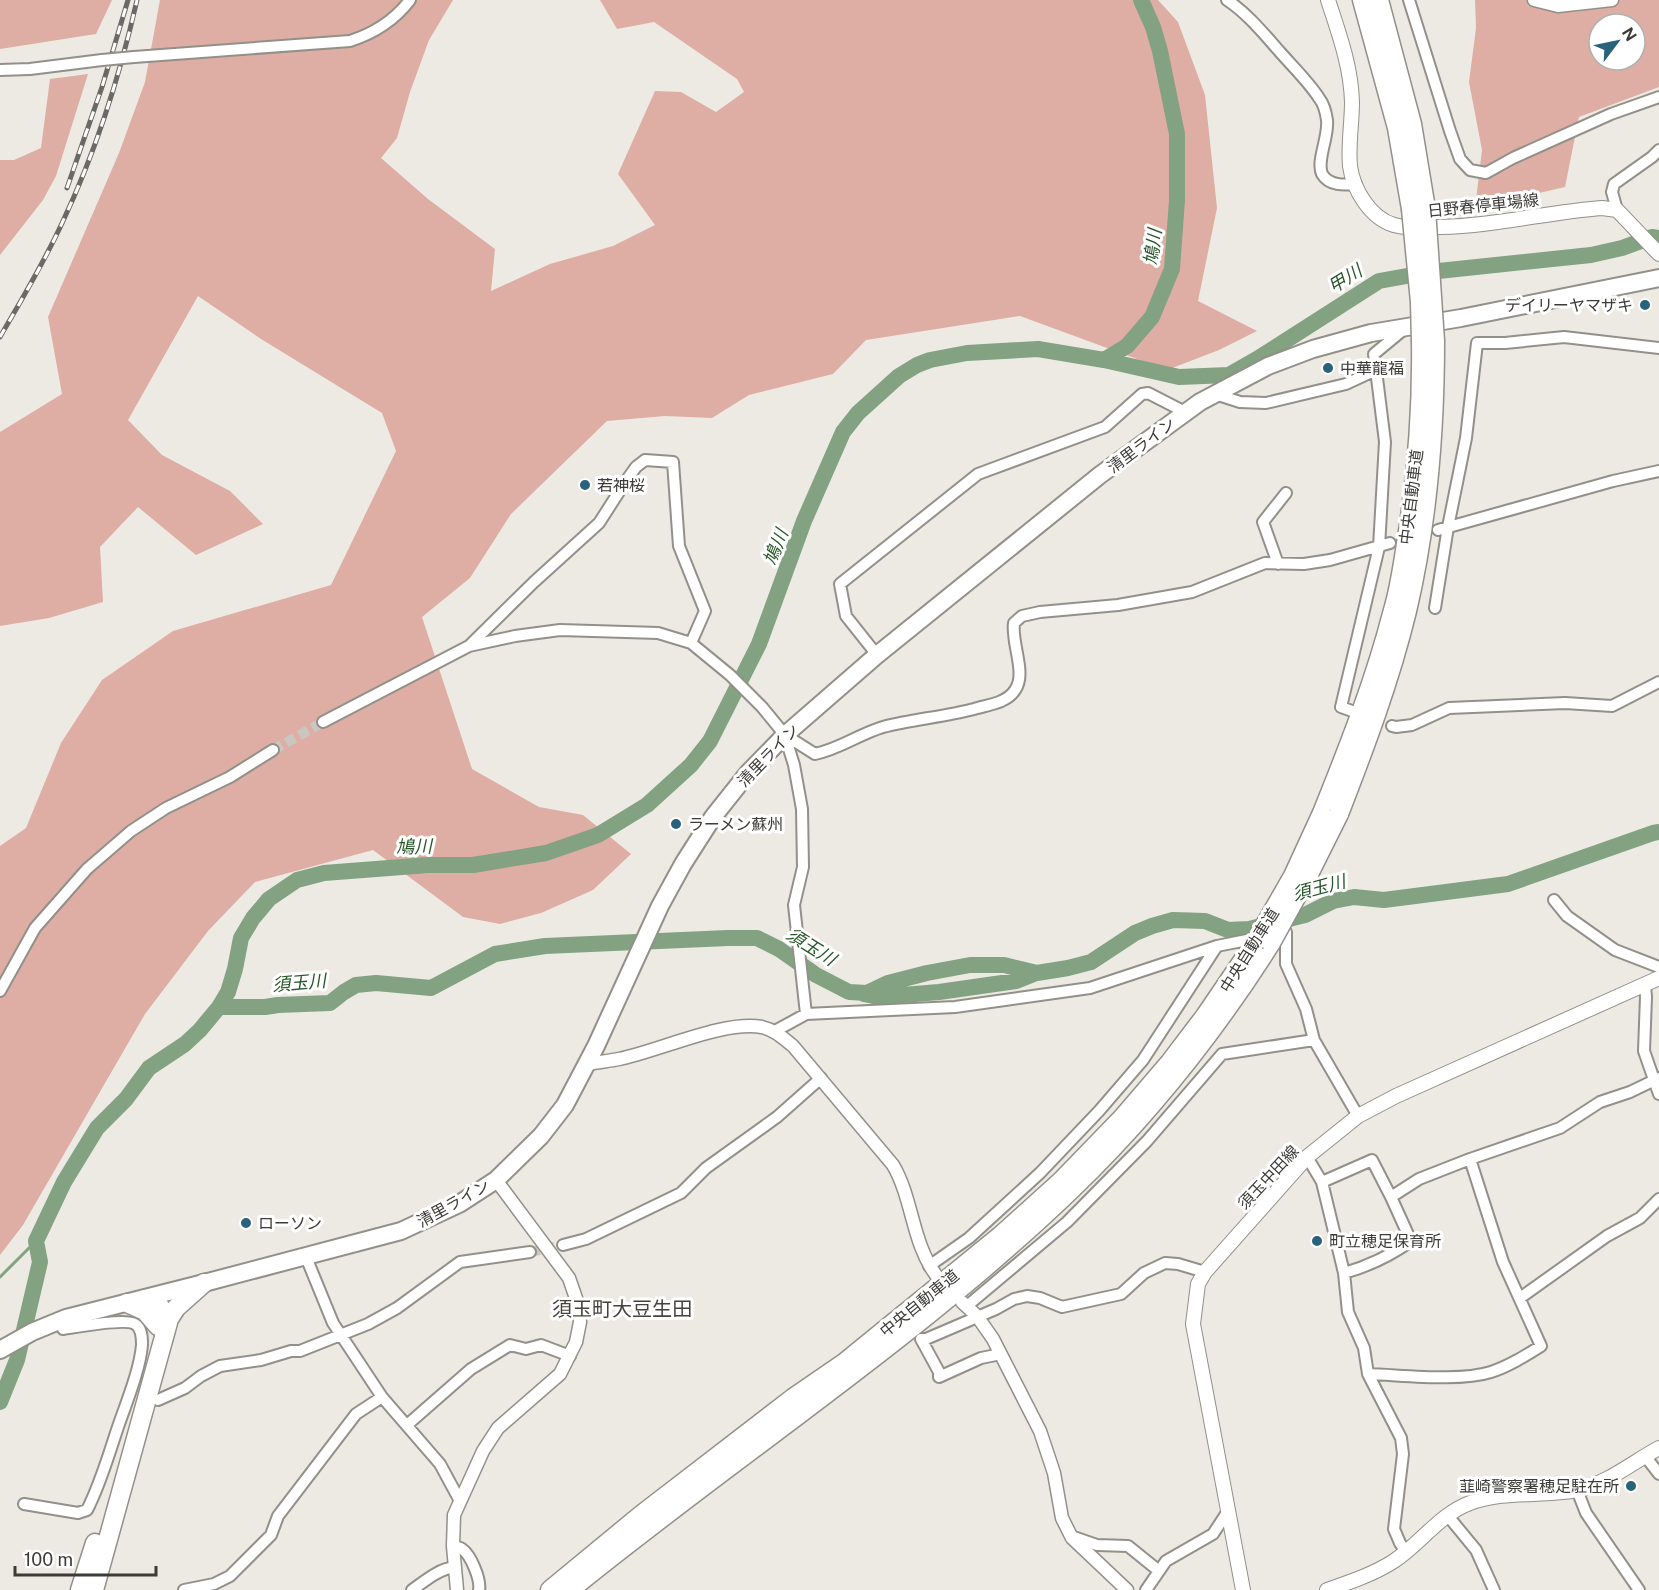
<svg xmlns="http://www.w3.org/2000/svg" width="1659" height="1590" viewBox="0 0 1659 1590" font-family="'Public Sans','Noto Sans JP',sans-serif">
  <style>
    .green { fill: #deaea4; fill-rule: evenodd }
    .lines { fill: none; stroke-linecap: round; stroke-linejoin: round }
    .stream { stroke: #82a281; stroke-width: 3 }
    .river { stroke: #82a281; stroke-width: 16 }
    .minor-tunnel { stroke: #cac7c1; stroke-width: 10; stroke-dasharray: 10 5; stroke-linecap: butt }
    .minor-casing { stroke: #929089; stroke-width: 14 }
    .tertiary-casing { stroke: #929089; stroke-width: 15 }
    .secondary-casing { stroke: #929089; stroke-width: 16 }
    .trunk-casing { stroke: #929089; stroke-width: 20 }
    .motorway-casing { stroke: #929089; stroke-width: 21 }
    .minor { stroke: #fff; stroke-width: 10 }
    .tertiary { stroke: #fff; stroke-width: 12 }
    .secondary { stroke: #fff; stroke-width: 14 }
    .trunk { stroke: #fff; stroke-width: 16 }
    .motorway { stroke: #fff; stroke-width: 18 }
    .rail-casing { stroke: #6a6964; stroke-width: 5 }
    .rail { stroke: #fff; stroke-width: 3; stroke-dasharray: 9; stroke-linecap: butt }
    .minor-bridge-casing { stroke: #929089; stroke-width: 14; stroke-linecap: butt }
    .motorway-bridge-casing { stroke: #929089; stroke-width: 21; stroke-linecap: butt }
    .minor-bridge { stroke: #fff; stroke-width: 10 }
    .motorway-bridge { stroke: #fff; stroke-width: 18 }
    .poi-dot { fill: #28637b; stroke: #fff; stroke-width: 2 }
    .labels { text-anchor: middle; stroke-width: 6; stroke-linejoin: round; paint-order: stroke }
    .street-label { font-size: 16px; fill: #3c3b38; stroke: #fff }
    .poi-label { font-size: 16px; fill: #3c3b38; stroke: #fff; text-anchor: start }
    .water-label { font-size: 18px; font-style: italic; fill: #28572a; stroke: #fff }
    .quarter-label { font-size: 20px; fill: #45433d; stroke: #fff }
  </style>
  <rect width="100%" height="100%" fill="#edeae3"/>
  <!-- green -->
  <path class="green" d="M0 0H112L96 34 0 49Z
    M160 0H453L429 40 410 92 397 138 381 158 428 199 495 249 491 291 550 264 613 246 655 225 618 174 655 91 681 92 716 112 744 92 737 79 654 22 617 29 600 0H1158L1178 22 1205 95 1217 208 1198 301 1257 331 1219 350 1167 370 1020 316 866 340 833 374 749 395 712 418 665 416 607 421 511 514 470 578 422 617 472 769 539 807 583 815 631 854 593 890 541 913 500 924 463 917 373 850 255 882 208 931 145 1014 23 1225 0 1255V846L26 828 61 743 102 680 173 631 331 585 396 451 382 413 261 339 198 296 128 420 162 455 230 491 263 524 196 555 138 507 100 547 103 602 49 618 0 626V432L62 394 48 317 119 153 145 82Z
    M1475 0H1659V87L1579 117 1565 187 1475 208 1482 150 1469 82 1476 28ZM1599 24H1635V60H1599Z
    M88 74 56 176 43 200 0 255V160H14L41 148 50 79Z"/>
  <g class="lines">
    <!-- stream -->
    <path class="stream" d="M0 1277 36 1241"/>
    <!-- river -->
    <path class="river" d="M1104 360 1127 346 1152 317 1172 269 1177 200V134L1160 51 1153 27 1141 0
      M864 994 878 997 939 992 1016 981 1036 973
      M219 1007H265L278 1005 330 1003 344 992 356 985 376 983 431 988 495 954 545 946 728 938H757L779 949 816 975 849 992 867 993 888 983 927 973 970 965H1004L1037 973 1068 968 1091 962 1135 933 1152 926 1173 920 1205 921 1228 930 1249 929 1305 915 1333 901 1354 897 1384 900 1508 884 1653 833 1659 832
      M0 1402 17 1360 40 1262 36 1241 64 1182 97 1128 126 1099 149 1068 185 1044 200 1030 219 1007 228 992 235 969 241 938 253 918 269 899 297 880 324 873 428 865H473L546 853 598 835 647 805 691 765 710 741 759 644 804 521 843 432 858 413 899 376 917 365 930 360 967 353 1038 349 1104 360 1179 377 1229 375 1257 359 1379 281 1429 272 1591 255 1622 248 1652 237 1659 238"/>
    <!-- minor-tunnel -->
    <path class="minor-tunnel" d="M273 750 323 722
      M530 1252 563 1245"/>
    <defs>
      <path id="minor" d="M1227 0C1247 13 1264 34 1280 52 1293 67 1308 81 1319 98 1323 103 1326 113 1327 120 1329 137 1316 161 1322 174 1329 186 1344 185 1356 184
        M1409 0 1450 131 1460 159 1470 170 1486 173 1513 158 1611 114 1659 97
        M134 57 350 41C375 33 394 21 410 0
        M0 70 30 69 102 60
        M1617 210 1612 192 1614 184 1652 157 1659 150
        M1215 394 1240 402 1266 403 1346 384 1376 370
        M1438 530 1613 481 1659 471
        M1278 564 1263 522 1286 493
        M1435 608 1448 527 1466 438 1477 343H1505L1564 337 1659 348
        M469 646 515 636 560 630 658 633 691 643 730 675 762 707 785 735 815 754C840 749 859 734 883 727 913 719 944 717 974 709 987 705 1007 703 1015 690 1027 674 1011 643 1014 623L1022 616 1040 612 1118 605 1192 592 1265 563 1304 564 1330 560 1390 543
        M877 655 846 616 840 584 978 474 1105 427 1142 394 1148 393 1185 412
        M1352 711 1341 707 1379 547 1385 442 1374 354 1403 330
        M323 722 469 646 534 582 599 523 626 481 636 467 645 460 673 462 679 546 705 611 691 643
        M1392 726 1396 727 1412 725 1449 708 1565 703 1612 706 1659 682
        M785 736 794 765 802 809 803 867 794 905 806 1014
        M1554 900 1567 916 1615 950 1659 967
        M1276 934 1286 932V964L1306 1009 1314 1040 1358 1116
        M1645 985 1646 997 1644 1051 1659 1094
        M0 991 35 928 87 869 131 831 166 808 230 777 273 750
        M775 1031 806 1014 955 1007 1090 988 1217 946 1257 938
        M1307 1157 1322 1182 1344 1273 1348 1312 1364 1348 1368 1374 1401 1438 1403 1454 1394 1529 1400 1543 1406 1552
        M1322 1182 1372 1160 1391 1197 1419 1179 1470 1159 1560 1128 1600 1102 1630 1092 1659 1078
        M563 1245 586 1239 681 1193 706 1168 777 1117 821 1078
        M306 1257 333 1323 382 1397 440 1464 460 1501
        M929 1266 969 1238 1040 1173 1099 1111 1143 1060 1217 946
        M1344 1273C1369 1266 1390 1256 1411 1241L1391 1197
        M1520 1298 1607 1236 1640 1218 1659 1199
        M967 1306 1067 1222 1147 1141 1222 1054 1314 1040
        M1001 1354 981 1358 939 1377V1372L921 1339H926L996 1309 1014 1299 1027 1296 1040 1298 1062 1307 1121 1294 1144 1273 1165 1263 1178 1264 1205 1272
        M1368 1374C1403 1375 1459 1382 1491 1372 1509 1366 1525 1356 1541 1346L1503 1262 1470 1159
        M158 1400 185 1388 201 1376 220 1366 261 1360 291 1351H300L368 1324 397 1308 460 1262 530 1252
        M407 1425 471 1369 510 1345 526 1349 541 1345 570 1356
        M1645 1456 1659 1474
        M1577 1490 1586 1513 1639 1590
        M24 1504 78 1513 87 1510C101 1483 109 1453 119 1424 127 1401 140 1369 142 1345 142 1338 142 1328 135 1324 125 1318 76 1327 63 1329
        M1448 1516 1476 1550 1494 1590
        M1071 1536 1097 1545 1128 1546 1159 1571
        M453 1546C456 1547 460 1547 462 1549 471 1555 481 1580 479 1590
        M184 1590 214 1584 230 1576 271 1535 278 1516 356 1414 382 1397
        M412 1590C425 1581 438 1569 455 1567
        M1146 1590 1166 1561 1213 1534 1228 1511"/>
      <path id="tertiary" d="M1534 0 1558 6 1612 0
        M588 1064C598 1062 609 1061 619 1059 659 1051 724 1020 762 1027 775 1030 783 1038 793 1046L893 1165C913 1199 912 1243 936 1275
        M962 1302 977 1316 993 1339 1040 1431 1054 1473 1062 1518 1072 1538 1127 1590
        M457 1590 453 1546 454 1515 483 1451 498 1428 560 1374 576 1342 580 1322 579 1307 569 1278 496 1180"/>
      <path id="secondary" d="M1328 0C1339 34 1351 66 1352 102 1352 123 1348 145 1350 166 1353 189 1370 218 1394 225 1408 229 1426 228 1440 227 1495 226 1548 212 1602 208L1617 210 1659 254
        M1243 1590 1193 1324 1198 1284 1205 1272 1307 1157 1358 1116 1396 1096 1659 978
        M1327 1590C1350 1582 1374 1574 1394 1561 1420 1544 1440 1514 1470 1503 1504 1490 1543 1497 1578 1490 1608 1483 1633 1462 1659 1448"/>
      <path id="trunk" d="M0 1350 32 1332 66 1318 204 1283 401 1231 459 1204 496 1180 541 1136 565 1105 596 1046 660 906 683 864 713 817 748 773 785 735 877 655 1100 475 1200 402 1268 366 1313 349 1371 333 1461 318 1659 278"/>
      <path id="motorway" d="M1362 0 1397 128 1411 209
        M1379 0 1412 124 1426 209
        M1322 813C1349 746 1375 680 1393 610 1400 587 1403 562 1407 538 1417 473 1422 408 1421 342
        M1339 814C1365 747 1390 681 1407 611 1428 522 1435 432 1435 341
        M145 1299 158 1304 169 1319
        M127 1303 145 1311 158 1326
        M80 1590 95 1543
        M94 1590 169 1319 176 1308 204 1283
        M550 1590 641 1515 793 1398 844 1363 1000 1236 1061 1181 1122 1118 1170 1062 1205 1016 1254 944
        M570 1590C736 1455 917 1338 1071 1190 1148 1116 1214 1033 1271 943"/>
    </defs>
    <!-- minor casing -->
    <use href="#minor" class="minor-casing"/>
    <!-- tertiary casing -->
    <use href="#tertiary" class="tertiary-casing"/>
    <!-- secondary casing -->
    <use href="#secondary" class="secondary-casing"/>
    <!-- trunk casing -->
    <use href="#trunk" class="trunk-casing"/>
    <!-- motorway casing -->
    <use href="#motorway" class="motorway-casing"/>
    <!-- minor -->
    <use href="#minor" class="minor"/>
    <!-- tertiary -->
    <use href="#tertiary" class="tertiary"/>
    <!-- secondary -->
    <use href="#secondary" class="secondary"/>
    <!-- trunk -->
    <use href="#trunk" class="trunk"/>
    <!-- motorway -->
    <use href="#motorway" class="motorway"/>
    <defs>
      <path id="rail" d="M67 188 102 87 128 0
        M0 337C22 299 45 261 63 221 96 151 120 75 137 0"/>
    </defs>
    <!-- rail casing -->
    <use href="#rail" class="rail-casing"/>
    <!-- rail -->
    <use href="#rail" class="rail"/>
    <defs>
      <path id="minor-bridge" d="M102 60 134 57"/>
      <path id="motorway-bridge" d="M1411 209 1420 302 1421 342
        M1426 209 1435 341
        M1271 943 1309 874 1339 814
        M1254 944 1293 876 1322 813"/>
    </defs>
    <!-- minor-bridge casing -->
    <use href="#minor-bridge" class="minor-bridge-casing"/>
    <!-- motorway-bridge casing -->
    <use href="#motorway-bridge" class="motorway-bridge-casing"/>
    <!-- minor-bridge -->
    <use href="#minor-bridge" class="minor-bridge"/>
    <!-- motorway-bridge -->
    <use href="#motorway-bridge" class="motorway-bridge"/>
  </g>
  <!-- markers -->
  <g class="poi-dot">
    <circle cx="1645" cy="305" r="6"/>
    <circle cx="1328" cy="368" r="6"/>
    <circle cx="585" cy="485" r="6"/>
    <circle cx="676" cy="824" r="6"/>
    <circle cx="246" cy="1223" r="6"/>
    <circle cx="1317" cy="1241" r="6"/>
    <circle cx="1631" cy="1486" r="6"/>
  </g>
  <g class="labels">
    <!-- street labels -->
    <g class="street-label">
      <text transform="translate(1483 205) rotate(-6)" y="6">日野春停車場線</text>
      <text transform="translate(1141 445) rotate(-37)" y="6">清里ライン</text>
      <text transform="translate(1411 497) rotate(-83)" y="6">中央自動車道</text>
      <text transform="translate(768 755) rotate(-46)" y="6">清里ライン</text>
      <text transform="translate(1249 950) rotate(-58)" y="6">中央自動車道</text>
      <text transform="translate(1268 1177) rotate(-47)" y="6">須玉中田線</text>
      <text transform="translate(453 1203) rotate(-29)" y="6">清里ライン</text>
      <text transform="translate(919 1303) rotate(-39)" y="6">中央自動車道</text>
    </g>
    <!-- poi labels -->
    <g class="poi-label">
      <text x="1633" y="311" text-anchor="end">デイリーヤマザキ</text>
      <text x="1340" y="374">中華龍福</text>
      <text x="597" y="491">若神桜</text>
      <text x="688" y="830">ラーメン蘇州</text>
      <text x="258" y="1229">ローソン</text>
      <text x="1329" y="1247">町立穂足保育所</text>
      <text x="1619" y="1492" text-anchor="end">韮崎警察署穂足駐在所</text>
    </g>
    <!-- water labels -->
    <g class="water-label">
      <text transform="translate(1153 247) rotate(-83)" y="6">鳩川</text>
      <text transform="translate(1345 279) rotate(-32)" y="6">甲川</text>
      <text transform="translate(776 547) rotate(-68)" y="6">鳩川</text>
      <text transform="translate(414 847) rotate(-2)" y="6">鳩川</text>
      <text transform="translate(1319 888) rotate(-15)" y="6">須玉川</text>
      <text transform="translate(811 947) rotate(32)" y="6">須玉川</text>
      <text transform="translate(299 983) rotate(-5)" y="6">須玉川</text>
    </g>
    <!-- quarter labels -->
    <g class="quarter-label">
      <text x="622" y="1316">須玉町大豆生田</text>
    </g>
  </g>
  <!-- north arrow -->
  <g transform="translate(1617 42) rotate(58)"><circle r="28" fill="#ffffff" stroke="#b1b1af" stroke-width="1.5"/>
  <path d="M0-4.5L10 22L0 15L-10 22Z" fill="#28637b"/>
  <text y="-9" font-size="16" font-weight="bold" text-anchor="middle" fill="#3c3b38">N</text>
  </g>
  <!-- scale -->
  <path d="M15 1566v9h141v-9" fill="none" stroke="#3c3b38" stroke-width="3"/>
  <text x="24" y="1566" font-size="18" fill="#3c3b38" stroke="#ffffff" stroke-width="4.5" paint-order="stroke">100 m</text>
</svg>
